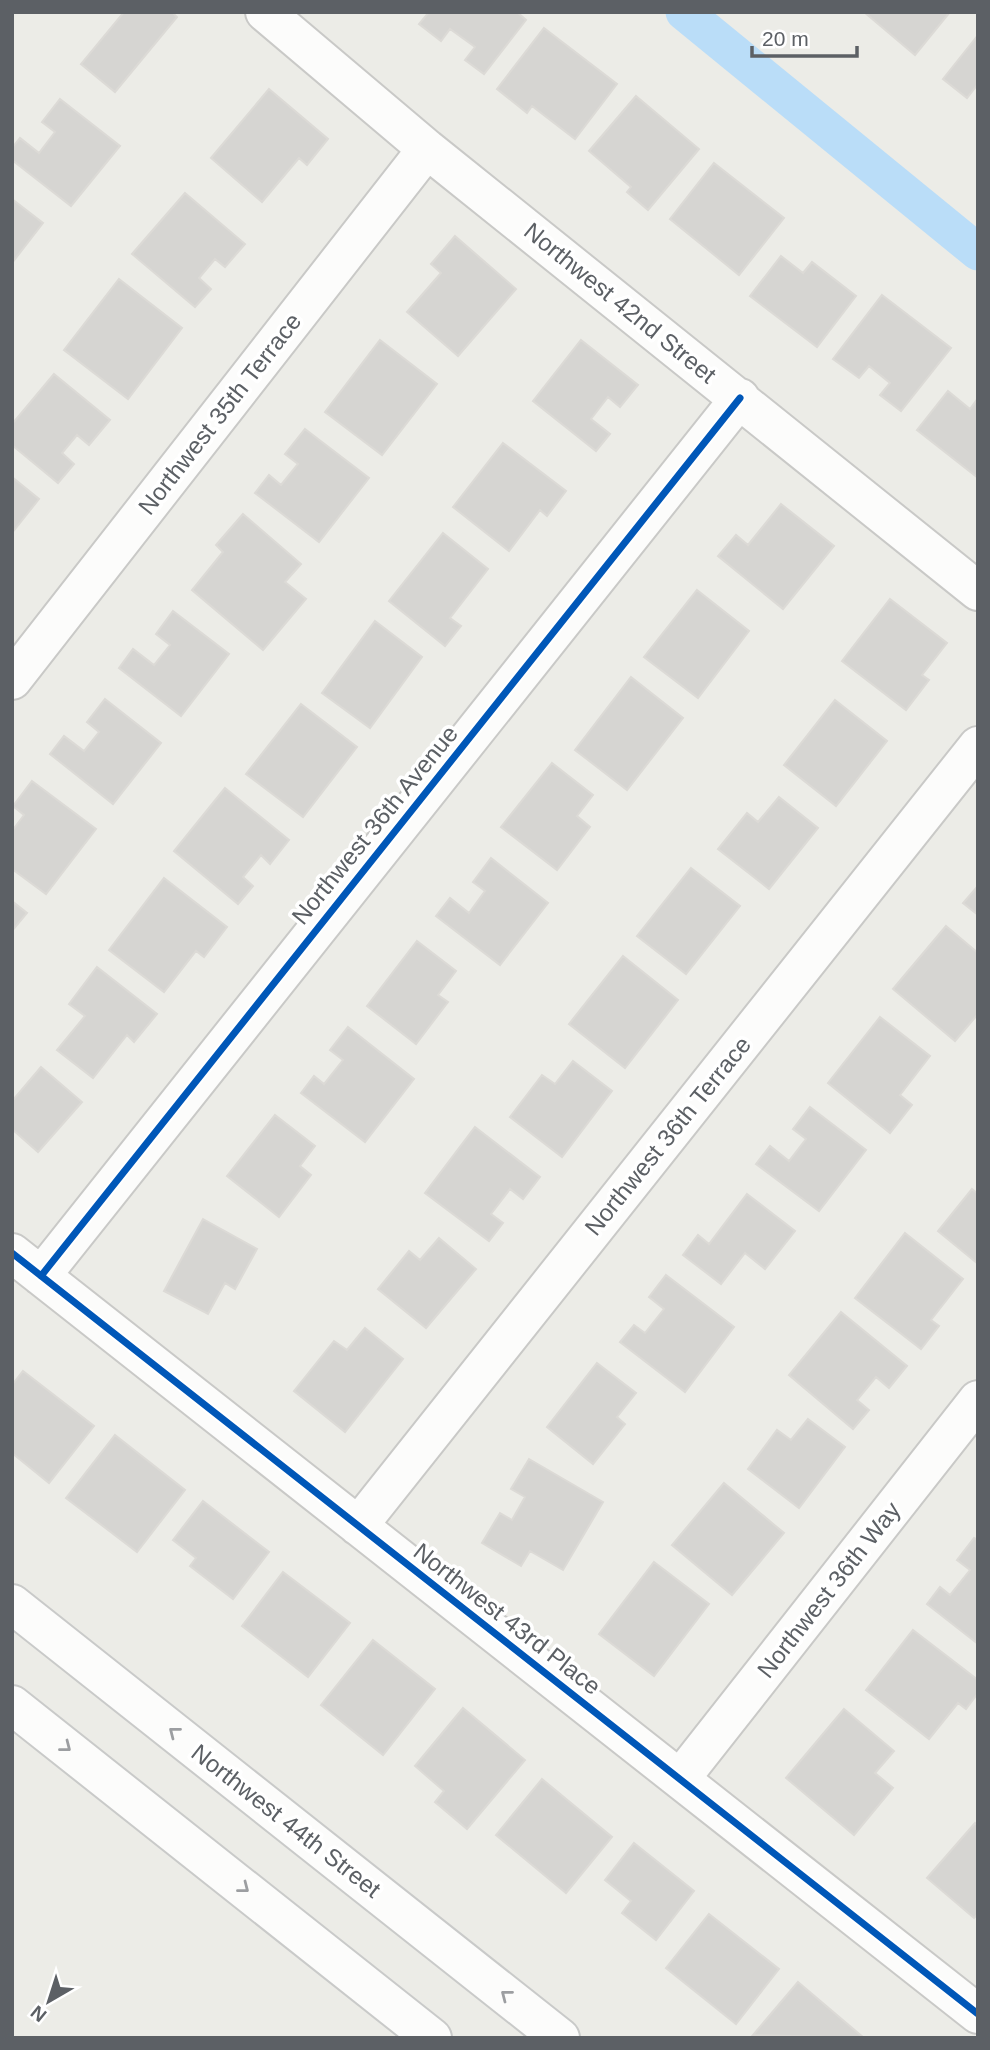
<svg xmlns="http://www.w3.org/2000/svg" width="990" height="2050" viewBox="0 0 990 2050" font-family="Helvetica,sans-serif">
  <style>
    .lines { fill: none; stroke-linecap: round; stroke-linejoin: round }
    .canal { stroke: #baddf8; stroke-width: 37 }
    .building { fill: #d6d5d2; stroke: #dcdad6; stroke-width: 2 }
    .street-casing { stroke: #c9c9c7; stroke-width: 42 }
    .secondary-casing { stroke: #c9cac9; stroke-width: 42 }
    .street { stroke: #fcfcfb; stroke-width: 38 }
    .secondary { stroke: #fcfcfb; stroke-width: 38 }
    .cycleway-casing { stroke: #fff; stroke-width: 11 }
    .cycleway { stroke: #0057b8; stroke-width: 7 }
    .oneway { stroke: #9c9ea1 }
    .labels { text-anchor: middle; stroke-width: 7; stroke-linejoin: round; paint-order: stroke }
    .street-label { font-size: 24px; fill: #5c6065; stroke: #fff }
  </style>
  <rect width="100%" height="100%" fill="#ecece7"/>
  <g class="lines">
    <!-- canal -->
    <path class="canal" d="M684 12 978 252"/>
  </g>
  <!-- building -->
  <path class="building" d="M124 12H172L177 17 115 92 81 64Z
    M429 12H517L526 20 484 74 465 60 475 47 450 29 441 41 419 24Z
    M864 12H950L915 55Z
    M544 28 617 84 575 139 532 106 527 113 497 89Z
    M978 35V84L967 98 943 79Z
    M269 89 328 139 307 165 299 158 262 202 211 158Z
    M636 96 699 149 648 210 627 192 631 187 589 151Z
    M60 99 120 146 71 206 12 160V148L20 138 39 153 55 132 42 122Z
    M714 163 784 218 739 275 670 219Z
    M185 193 245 244 225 267 215 259 199 278 211 289 195 307 132 254Z
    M12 199 43 223 12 263Z
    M455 236 516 289 458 356 407 312 441 273 431 264Z
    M781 256 803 273 812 262 856 296 817 347 750 296Z
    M119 279 182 328 128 399 64 350Z
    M882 295 951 348 901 411 880 395 890 383 869 366 859 378 833 359Z
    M380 340 437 384 382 455 325 412Z
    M581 340 638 385 620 407 608 397 591 419 610 434 596 451 533 401Z
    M54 374 110 420 89 445 77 435 62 453 74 464 58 483 12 445V424Z
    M948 391 970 409 978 398V478L917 430Z
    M305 429 369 478 319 542 255 493 269 475 281 485 298 464 285 454Z
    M503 443 566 491 547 516 540 510 509 551 453 507Z
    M12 477 39 499 12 533Z
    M781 504 834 546 783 609 718 556 736 535 748 545Z
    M243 514 301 564 285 582 306 599 263 650 192 590 223 552 216 545Z
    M443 533 488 569 450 618 461 626 445 646 389 601Z
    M697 590 749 631 698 698 644 657Z
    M890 599 947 643 922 675 929 680 906 710 842 661Z
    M173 611 229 654 181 716 119 668 133 649 154 665 170 645 156 634Z
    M375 621 422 657 370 728 322 693Z
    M631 677 683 718 627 790 575 750Z
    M105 699 161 743 113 804 50 754 64 736 84 751 99 732 87 722Z
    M835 700 887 741 836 806 784 765Z
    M301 704 357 747 303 817 246 774Z
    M552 763 593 795 577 816 590 827 557 870 501 827Z
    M32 781 96 829 46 894 12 869V831L24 815 13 806Z
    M225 788 289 840 270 864 261 855 243 877 253 886 238 904 174 851Z
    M779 797 818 828 769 889 718 849 747 813 758 822Z
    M491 858 548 903 500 965 436 916 450 898 469 913 485 891 473 882Z
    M691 868 740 906 686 974 637 936Z
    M164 878 227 927 204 957 196 951 164 992 109 950Z
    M977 887 978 888V915L963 903Z
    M12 901 27 913 12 931Z
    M946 926 978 953V1014L955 1041 893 989Z
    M417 941 456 971 438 995 448 1002 416 1044 367 1006Z
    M623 956 678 1000 625 1068 569 1024Z
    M97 967 157 1014 134 1042 127 1035 93 1078 57 1050 85 1016 69 1004Z
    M880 1017 930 1056 900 1095 912 1105 890 1133 828 1083Z
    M348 1027 414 1079 365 1142 301 1093 314 1076 324 1084 343 1060 330 1050Z
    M573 1061 612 1091 562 1157 510 1117 542 1075 555 1084Z
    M41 1067 82 1102 38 1152 12 1129V1101Z
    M810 1107 866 1150 819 1211 756 1164 770 1146 789 1161 806 1139 793 1129Z
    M275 1115 315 1146 300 1166 311 1175 279 1217 227 1176Z
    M475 1127 540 1177 523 1199 510 1189 491 1214 503 1223 489 1241 425 1193Z
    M972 1189 978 1194V1264L938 1231Z
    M747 1194 795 1231 765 1269 745 1253 721 1284 683 1255 698 1235 709 1244Z
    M203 1219 257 1249 235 1289 225 1283 208 1314 164 1291Z
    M905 1233 963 1279 931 1320 939 1326 921 1349 855 1298Z
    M439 1238 476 1269 426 1328 378 1289 409 1251 420 1260Z
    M666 1275 734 1327 685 1392 620 1342 634 1325 645 1333 664 1309 649 1297Z
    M841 1312 907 1366 889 1388 876 1377 857 1400 869 1410 853 1429 789 1375Z
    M365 1328 403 1359 345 1432 294 1391 334 1341 347 1350Z
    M597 1363 636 1393 617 1417 625 1424 593 1464 547 1427Z
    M23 1371 94 1426 49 1483 12 1453V1385Z
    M808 1419 845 1447 799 1508 748 1469 777 1430 791 1440Z
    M115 1435 185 1490 137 1552 66 1498Z
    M529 1459 603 1502 563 1570 530 1551 521 1566 482 1543 500 1513 512 1520 525 1497 511 1489Z
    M724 1483 784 1533 732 1595 672 1545Z
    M203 1501 269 1552 233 1599 190 1566 196 1558 173 1540Z
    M974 1538 978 1540V1644L927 1604 940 1587 950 1595 970 1570 957 1560Z
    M654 1562 709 1604 654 1676 599 1634Z
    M283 1572 350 1623 308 1677 242 1626Z
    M913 1630 978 1680V1693L966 1709 958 1703 929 1739 866 1690Z
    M373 1640 435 1689 383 1755 321 1705Z
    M463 1708 525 1760 467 1829 435 1802 444 1791 415 1766Z
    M844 1709 894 1751 875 1773 893 1788 854 1835 786 1778Z
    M542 1779 612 1837 566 1893 496 1835Z
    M975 1823 978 1826V1914L974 1918 927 1878Z
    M634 1843 694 1891 656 1940 622 1913 631 1901 605 1880Z
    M709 1914 779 1969 736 2024 666 1968Z
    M798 1982 864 2038 753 2035Z"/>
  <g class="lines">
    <defs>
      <path id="street" d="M265 12 427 149 978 591
        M12 680 427 149
        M12 1253 978 2014
        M41 1276 740 398
        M358 1526 978 746
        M680 1779 978 1400"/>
      <path id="secondary" d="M12 1604 560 2038
        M12 1705 432 2038"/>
    </defs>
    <!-- street casing -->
    <use href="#street" class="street-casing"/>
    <!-- secondary casing -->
    <use href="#secondary" class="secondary-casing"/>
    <!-- street -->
    <use href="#street" class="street"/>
    <!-- secondary -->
    <use href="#secondary" class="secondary"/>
    <defs>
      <path id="cycleway" d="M12 1253 978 2014
        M41 1276 740 398"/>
    </defs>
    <!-- cycleway casing -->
    <use href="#cycleway" class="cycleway-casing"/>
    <!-- cycleway -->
    <use href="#cycleway" class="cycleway"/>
  </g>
  <!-- one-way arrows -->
  <defs><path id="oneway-chevron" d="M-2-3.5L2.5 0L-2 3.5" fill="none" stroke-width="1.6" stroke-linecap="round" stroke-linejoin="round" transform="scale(1.75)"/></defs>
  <g class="oneway">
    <use href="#oneway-chevron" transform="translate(174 1732) rotate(-142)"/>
    <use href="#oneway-chevron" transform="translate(66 1747) rotate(38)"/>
    <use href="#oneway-chevron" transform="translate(244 1888) rotate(38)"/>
    <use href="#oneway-chevron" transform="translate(506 1995) rotate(-142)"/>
  </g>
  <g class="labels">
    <!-- street labels -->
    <g class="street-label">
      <text transform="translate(620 303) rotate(39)" y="8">Northwest 42nd Street</text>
      <text transform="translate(220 414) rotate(-52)" y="8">Northwest 35th Terrace</text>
      <text transform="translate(375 825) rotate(-51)" y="8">Northwest 36th Avenue</text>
      <text transform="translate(668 1136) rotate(-51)" y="8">Northwest 36th Terrace</text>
      <text transform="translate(829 1590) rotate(-52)" y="8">Northwest 36th Way</text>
      <text transform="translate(507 1619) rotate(38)" y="8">Northwest 43rd Place</text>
      <text transform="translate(286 1821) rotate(38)" y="8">Northwest 44th Street</text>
    </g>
  </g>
  <!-- border -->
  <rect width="990" height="2050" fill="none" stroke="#5c6065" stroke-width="28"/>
  <!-- north arrow -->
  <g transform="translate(49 2001) rotate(219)" stroke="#ffffff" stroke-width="5" paint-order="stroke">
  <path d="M0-5L12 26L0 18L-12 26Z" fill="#5c6065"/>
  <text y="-10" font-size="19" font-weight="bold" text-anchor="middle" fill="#5c6065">N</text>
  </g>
  <!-- scale -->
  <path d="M752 46v10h105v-10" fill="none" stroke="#5c6065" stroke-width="3.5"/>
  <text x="762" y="46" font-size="21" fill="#5c6065" stroke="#ffffff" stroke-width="5" paint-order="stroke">20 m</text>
</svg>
